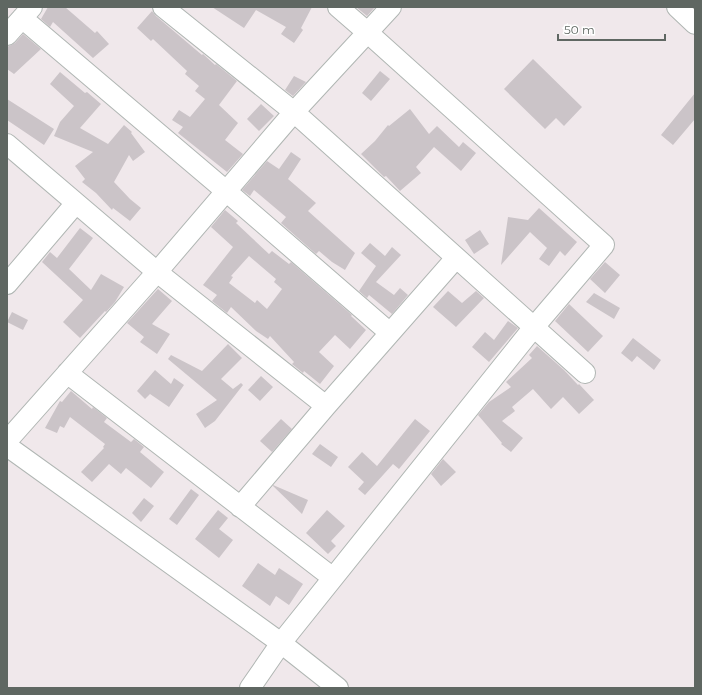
<svg xmlns="http://www.w3.org/2000/svg" width="702" height="695" viewBox="0 0 702 695" font-family="Montserrat,sans-serif">
  <style>
    .building { fill: #cbc4c8; fill-rule: evenodd }
    .lines { fill: none; stroke-linecap: round; stroke-linejoin: round }
    .minor-casing { stroke: #b0b6b3; stroke-width: 22 }
    .minor { stroke: #fff; stroke-width: 20 }
  </style>
  <rect width="100%" height="100%" fill="#f0e8eb"/>
  <!-- building -->
  <path class="building" d="M48 7H65L95 33 97 31 109 44 93 58 53 22 50 27 41 19Z
    M212 7H312L301 28 303 30 294 43 281 34 286 27 256 10 244 28Z
    M356 7H375L367 16Z
    M152 11 156 16 202 55 203 54 215 65 216 64 237 81 219 105 238 123 225 140 243 154 227 172 178 133 183 127 172 120 179 110 190 117 205 99 195 91 199 86 185 74 187 71 153 39 151 41 137 28Z
    M23 34 41 49 14 74 7 69V47L15 43Z
    M533 59 582 107 564 126 556 118 545 129 504 89Z
    M380 71 390 79 371 101 362 93Z
    M60 72 85 93 87 92 101 104 80 128 108 144 124 125 132 132 131 133 145 152 133 161 129 155 114 182 130 199 141 208 130 221 113 208 112 210 96 193 82 182 85 179 75 166 93 152 54 136 60 122 74 106 50 84Z
    M294 76 306 82 293 96 285 90Z
    M695 93V119L673 145 661 135Z
    M7 99 54 129 44 145 7 120Z
    M261 104 274 116 259 131 247 119Z
    M410 109 429 134 437 126 459 147 463 142 476 153 461 171 434 147 416 167 421 173 400 191 386 176 384 177 361 154 375 141 388 125 389 126Z
    M291 152 301 159 288 179 316 203 308 211 355 253 345 270 332 262 319 251 316 254 281 223 286 217 254 190 250 196 242 190 267 161 279 169Z
    M539 208 577 242 565 256 560 251 549 266 539 259 547 248 530 232 501 265 508 217 528 220Z
    M225 210 238 221 236 223 269 254 272 251 289 264 291 262 352 315 351 316 366 330 350 349 335 335 319 352 334 366 320 384 304 371 303 373 292 364 294 362 270 336 268 339 256 331 231 307 227 313 212 301 217 295 203 285 233 247 211 227ZM249 256 276 279 274 282 282 289 267 309 257 300 255 303 229 283 233 277 231 276Z
    M80 228 93 238 69 269 91 290 101 274 124 287 115 302 106 312 105 311 80 338 63 322 83 300 42 262 50 252 57 258Z
    M480 230 489 244 474 254 465 240Z
    M370 243 385 256 392 247 401 255 376 282 394 295 400 288 408 295 392 314 369 295 367 298 359 291 376 266 361 253Z
    M605 262 620 275 605 293 590 279Z
    M158 289 172 301 152 324 170 334 157 354 140 342 144 337 127 323Z
    M448 291 462 303 476 291 484 298 456 327 433 307Z
    M594 293 620 308 614 319 586 302Z
    M569 304 603 336 588 352 555 321Z
    M12 312 28 320 23 330 7 322Z
    M508 321 518 328 489 362 472 347 485 332 494 340Z
    M633 338 661 360 654 370 637 356 632 362 621 353Z
    M228 344 242 358 221 379 233 389 241 383 243 385 215 421 205 428 196 414 217 400 168 359 171 355 202 371Z
    M537 346 564 370 578 385 579 384 594 400 579 414 563 397 551 409 533 389 512 407 515 411 502 421 523 438 511 452 501 444 502 443 478 415 489 402 511 387 506 382 532 358 529 355Z
    M155 370 171 384 174 378 184 385 169 407 150 394 145 399 137 391Z
    M261 376 273 387 260 401 248 390Z
    M71 391 92 409 93 407 107 418 104 422 131 442 134 439 144 447 140 452 164 472 151 488 126 468 121 474 109 464 92 482 81 472 104 448 103 447 105 444 70 417 64 428 60 426 57 433 45 428 60 401 62 402Z
    M281 419 292 429 272 452 260 441Z
    M415 419 430 431 399 469 393 464 365 495 358 489 364 482 348 467 362 452 377 466Z
    M320 444 338 457 331 467 312 454Z
    M443 459 456 472 441 486 431 474Z
    M273 485 308 500 302 514 273 486Z
    M191 489 199 495 177 525 169 519Z
    M144 498 154 506 141 522 132 513Z
    M218 510 228 518 219 529 233 540 219 558 195 539Z
    M327 510 345 526 331 541 336 546 328 554 306 533Z
    M258 563 275 575 279 568 303 584 289 605 276 596 270 606 242 586Z"/>
  <g class="lines">
    <defs>
      <path id="minor" d="M163 7 294 112 585 373
        M677 7 695 24
        M22 18 226 191 390 333
        M7 35 32 7
        M7 144 157 272 326 406
        M7 284 76 203
        M67 373 333 578
        M7 441 157 272 294 112 391 7
        M7 446 281 643 338 688
        M240 507 326 406 456 258
        M250 688 281 643 534 327 604 245 367 32 338 7"/>
    </defs>
    <!-- minor casing -->
    <use href="#minor" class="minor-casing"/>
    <!-- minor -->
    <use href="#minor" class="minor"/>
  </g>
  <!-- border -->
  <rect width="702" height="695" fill="none" stroke="#5f6762" stroke-width="16"/>
  <!-- scale -->
  <path d="M558 34v6h107v-6" fill="none" stroke="#5f6762" stroke-width="2"/>
  <text x="564" y="34" font-size="12" fill="#5f6762" stroke="#ffffff" stroke-width="3" paint-order="stroke">50 m</text>
</svg>
